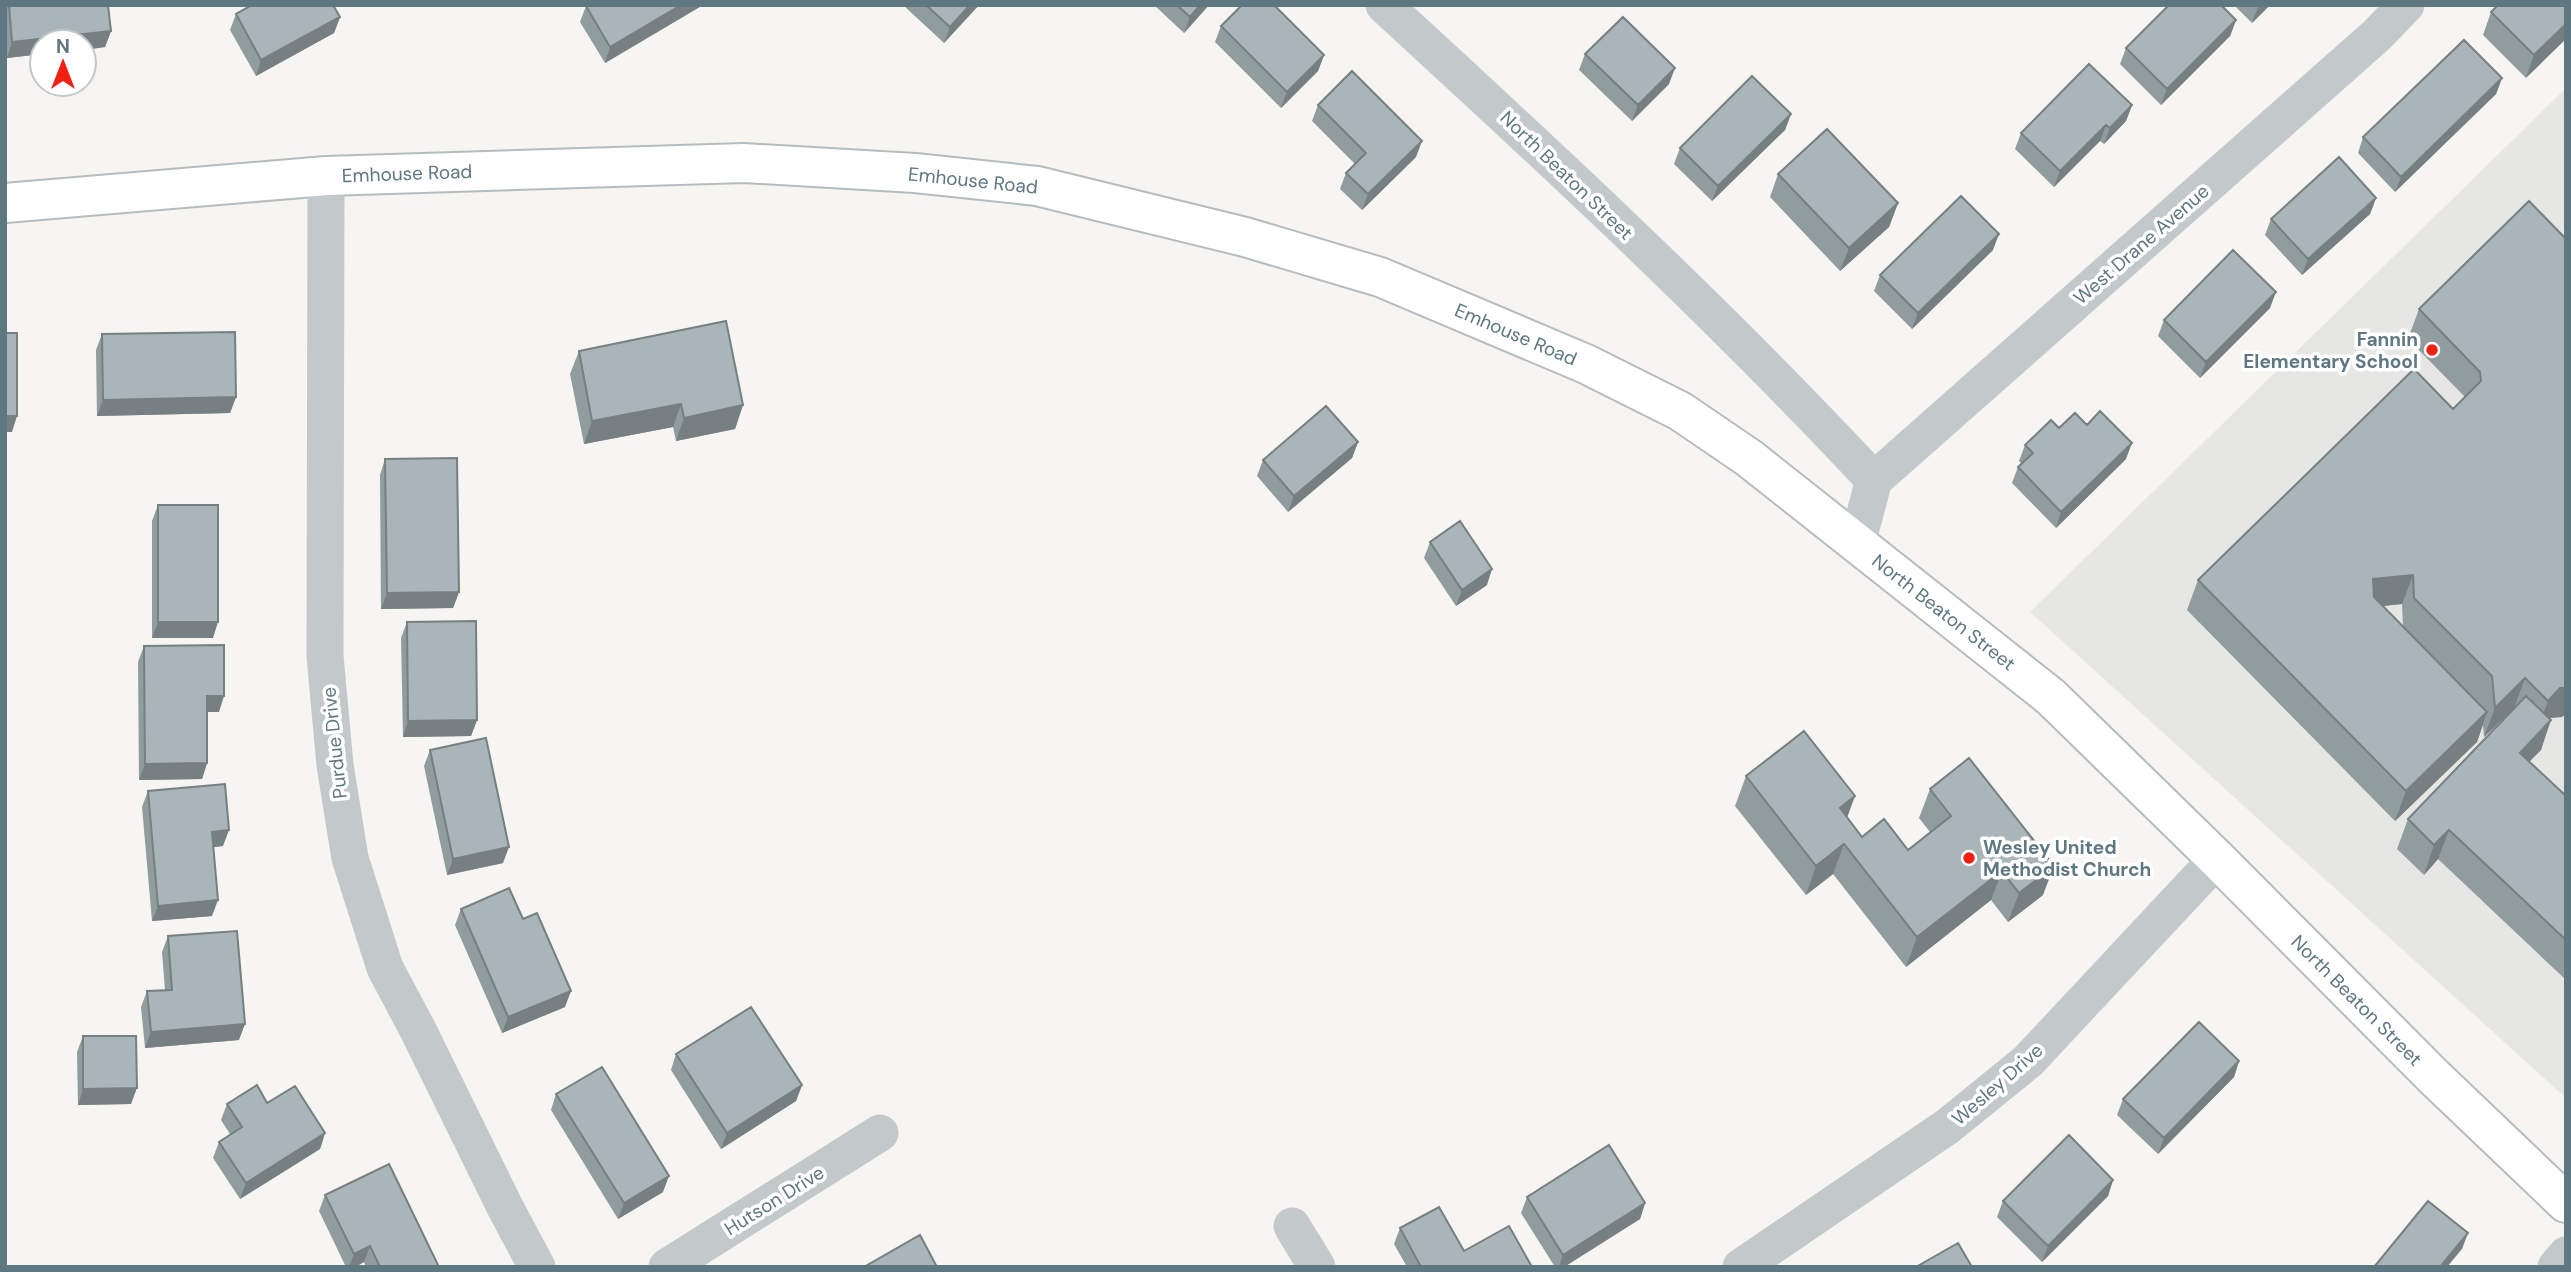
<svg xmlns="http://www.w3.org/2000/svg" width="2571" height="1272" viewBox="0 0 2571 1272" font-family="'DM Sans',sans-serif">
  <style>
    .built { fill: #e6e7e5 }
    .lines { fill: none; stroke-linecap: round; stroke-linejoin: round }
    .secondary-casing { stroke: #b5bcbf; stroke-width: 42 }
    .street { stroke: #c3c8cb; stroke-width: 37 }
    .secondary { stroke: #fff; stroke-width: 38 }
    .wall { fill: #919c9e; fill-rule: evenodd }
    .shaded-wall { fill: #767f81 }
    .building { fill: #a9b5b8; stroke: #767f81; stroke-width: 2 }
    .poi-dot { fill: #f41f13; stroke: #fff; stroke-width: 2.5 }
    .labels { text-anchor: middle; stroke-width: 7; stroke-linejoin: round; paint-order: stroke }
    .street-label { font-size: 19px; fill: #5e7780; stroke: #fff }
    .poi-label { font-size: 19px; font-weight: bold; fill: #5e7780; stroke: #fff; text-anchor: end }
  </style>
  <rect width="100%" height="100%" fill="#f6f5f1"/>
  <!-- built -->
  <path class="built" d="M2566 88V1098L2030 612Z"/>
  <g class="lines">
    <defs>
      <path id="secondary" d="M5 203 326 176 744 163 915 173 1037 186 1245 237 1380 277 1586 364 1680 411 1749 458 2051 697 2217 859 2434 1077 2566 1203"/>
    </defs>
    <!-- secondary casing -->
    <use href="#secondary" class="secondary-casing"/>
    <!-- street -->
    <path class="street" d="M1384 5C1552 159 1719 314 1874 480L1857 543
      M326 176 325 656 335 765 350 858 385 968 418 1030 506 1209 537 1267
      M1874 480 2377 35 2406 5
      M1292 1226 1317 1267
      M667 1267 880 1133
      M1741 1267 1948 1126 2028 1061 2217 859
      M2556 1267 2566 1255"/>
    <!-- secondary -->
    <use href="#secondary" class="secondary"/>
  </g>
  <!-- wall -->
  <path class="wall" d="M5 5H108L111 31 105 47 84 50V42H42V54L7 58 5 44Z
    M703 5 605 63 580 22 586 6Z
    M903 5H979L944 43Z
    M1154 5H1209L1184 33Z
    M2234 5H2270L2252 23Z
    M2566 5 2526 78 2483 35 2491 12Z
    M236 14 340 17 334 33 256 76 230 30Z
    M2236 20 2230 36 2161 105 2120 64 2126 48Z
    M1221 26 1324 55 1318 71 1281 108 1215 42Z
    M1585 54 1669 84 1632 121 1579 70Z
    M2502 78 2496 94 2395 192 2358 153 2363 137Z
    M1318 105 1416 157 1362 210 1340 189 1346 173 1355 164 1312 121Z
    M2132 105 2126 121 2104 144 2100 141 2054 187 2015 149 2021 133Z
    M1791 114 1785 130 1712 201 1674 164 1680 148Z
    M1778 174 1898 203 1889 227 1840 271 1770 197Z
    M2376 198 2370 214 2302 275 2265 235 2271 219Z
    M2529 201 2562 717 2549 718 2541 750 2529 761 2566 796V980L2438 859 2424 875 2397 849 2408 819 2514 708 2484 737 2483 725 2477 742 2395 821 2187 610 2198 580 2453 409 2465 397 2408 339 2419 309ZM2402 604 2403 627 2383 606Z
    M1993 250 1912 329 1874 291 1880 275Z
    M2270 308 2200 378 2158 336 2164 320Z
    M102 334 236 397 230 413 97 416 96 350Z
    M579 351 743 405 735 429 676 441 673 427 584 444 570 374Z
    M2087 425 2126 459 2056 528 2012 483 2018 467 2022 464 2019 461 2025 445 2059 428Z
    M1358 442 1352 458 1288 512 1257 476 1263 460Z
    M385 459 459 592 453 608 381 609 380 475Z
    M158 505 213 638H152V521Z
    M1430 542 1487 585 1456 606 1424 558Z
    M407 622 477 720 471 736 403 737 401 638Z
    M144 646 219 712H207V763L202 779 139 780 138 662Z
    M430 750 503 863 447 875 424 766Z
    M1746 776 1847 817 1862 837 1908 850 1930 832 1919 818 1930 789 2043 895 2008 922 1991 900 1906 967 1833 874 1806 895 1735 806Z
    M148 791 223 846 213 847 212 916 152 921 142 807Z
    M461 909 523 919 565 1007 502 1033 455 925Z
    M168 936 239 1040 145 1048 141 1007 147 991 165 990 162 952Z
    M83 1036 131 1104 78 1105 77 1052Z
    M676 1054 802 1085 796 1101 721 1149 671 1070Z
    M2239 1061 2234 1077 2158 1154 2117 1115 2123 1099Z
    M556 1094 663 1192 618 1219 551 1110Z
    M267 1103 325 1133 320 1149 240 1199 213 1158 219 1142 230 1134 221 1120 227 1104Z
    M2113 1180 2108 1196 2042 1262 1997 1217 2003 1201Z
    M325 1195 439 1267H366L364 1262 355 1267H346L319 1211Z
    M1527 1197 1645 1203 1640 1219 1564 1267H1555L1521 1213Z
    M1400 1228 1464 1251 1532 1267H1407L1394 1244Z"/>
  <!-- shaded-wall -->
  <path class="shaded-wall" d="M681 5H703L605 63 610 47Z
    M970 5H979L944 43 950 27Z
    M1200 5H1209L1184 33 1190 17Z
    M2260 5H2270L2252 23 2258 7Z
    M340 17 334 33 256 76 261 60Z
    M2236 20 2230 36 2161 105 2167 89Z
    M2566 24V39L2526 78 2534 55Z
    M111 31 105 47 84 50V42H42V54L7 58 12 42Z
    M1324 55 1318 71 1281 108 1287 92Z
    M1675 68 1669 84 1632 121 1638 105Z
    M2502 78 2496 94 2395 192 2401 177Z
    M2132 105 2126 121 2104 144 2110 128Z
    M1791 114 1785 130 1712 201 1718 186Z
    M2106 125 2100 141 2054 187 2060 171Z
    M1422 141 1416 157 1362 210 1368 194Z
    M2376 198 2370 214 2302 275 2308 259Z
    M1898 203 1889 227 1840 271 1849 248Z
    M1999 234 1993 250 1912 329 1918 313Z
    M2276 292 2270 308 2200 378 2206 362Z
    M236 397 230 413 97 416 103 400Z
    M681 404 673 427 584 444 592 421Z
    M743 405 735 429 676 441 684 418Z
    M5 416H17L12 432H5Z
    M1358 442 1352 458 1288 512 1294 496Z
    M2132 443 2126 459 2056 528 2061 512Z
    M1492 569 1487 585 1456 606 1462 590Z
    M2413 575 2402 604 2362 608 2373 579Z
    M459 592 453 608 381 609 387 593Z
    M158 622H218L213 638H152Z
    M2525 678 2514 708 2484 737 2495 708Z
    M2560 688H2566V714L2562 717 2549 718 2537 731 2548 701Z
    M207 696H224L219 712H201Z
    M2487 712 2477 742 2395 821 2406 791Z
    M477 720 471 736 403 737 408 721Z
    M2551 720 2541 750 2509 782 2520 753Z
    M207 763 202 779 139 780 145 764Z
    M1855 796 1844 826 1840 808Z
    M229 830 223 846 206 848 212 832Z
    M2449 830 2438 859 2424 875 2434 845Z
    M1844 844 1833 874 1806 895 1816 866Z
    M509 847 503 863 447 875 453 859Z
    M2054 866 2043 895 2008 922 2019 893Z
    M2002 871 1991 900 1906 967 1917 937Z
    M218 900 212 916 152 921 158 906Z
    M571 991 565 1007 502 1033 508 1017Z
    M245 1024 239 1040 145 1048 151 1032Z
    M2239 1061 2234 1077 2158 1154 2164 1138Z
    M802 1085 796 1101 721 1149 727 1133Z
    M137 1088 131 1104 78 1105 83 1089Z
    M325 1133 320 1149 240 1199 246 1183Z
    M669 1176 663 1192 618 1219 624 1203Z
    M2113 1180 2108 1196 2042 1262 2048 1246Z
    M1645 1203 1640 1219 1564 1267H1559L1563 1255Z
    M2468 1233 2462 1249 2447 1267H2440Z
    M370 1246 364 1262 355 1267H349L354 1254Z"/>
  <!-- building -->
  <path class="building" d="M9 5H108L111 31 12 42Z
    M252 5H333L340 17 261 60 236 14Z
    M588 5H681L610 47 586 6Z
    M926 5H970L950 27Z
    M1177 5H1200L1190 17Z
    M1242 5H1274L1324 55 1287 92 1221 26Z
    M2169 5H2221L2236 20 2167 89 2126 48Z
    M2498 5H2566V24L2534 55 2491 12Z
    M1623 17 1675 68 1638 105 1585 54Z
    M2464 40 2502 78 2401 177 2363 137Z
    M2089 64 2132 105 2110 128 2106 125 2060 171 2021 133Z
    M1352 71 1422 141 1368 194 1346 173 1366 153 1318 105Z
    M1752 76 1791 114 1718 186 1680 148Z
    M1827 129 1898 203 1849 248 1778 174Z
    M2339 157 2376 198 2308 259 2271 219Z
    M1961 196 1999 234 1918 313 1880 275Z
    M2529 201 2566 239V688H2560L2548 701 2525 678 2495 708 2492 676 2414 598 2413 575 2373 579 2374 597 2487 712 2406 791 2198 580 2414 369 2453 409 2481 381 2480 372 2419 309Z
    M2233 250 2276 292 2206 362 2164 320Z
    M726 321 743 405 684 418 681 404 592 421 579 351Z
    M235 332 236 397 103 400 102 334Z
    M5 333H17V416H5Z
    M1326 406 1358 442 1294 496 1263 460Z
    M2100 411 2132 443 2061 512 2018 467 2033 453 2025 445 2051 420 2059 428 2075 413 2087 425Z
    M457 458 459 592 387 593 385 459Z
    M158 505H218V622H158Z
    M1460 521 1492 569 1462 590 1430 542Z
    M476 621 477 720 408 721 407 622Z
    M224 645V696H207V763L145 764 144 646Z
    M2526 696 2551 720 2520 753 2566 796V940L2449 830 2434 845 2408 819Z
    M1804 731 1855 796 1840 808 1862 837 1884 819 1908 850 1951 816 1930 789 1969 758 2054 866 2019 893 2002 871 1917 937 1844 844 1816 866 1746 776Z
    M486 738 509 847 453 859 430 750Z
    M225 784 229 830 212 832 218 900 158 906 148 791Z
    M509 888 523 919 537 913 571 991 508 1017 461 909Z
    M237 931 245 1024 151 1032 147 991 172 990 168 936Z
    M751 1007 802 1085 727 1133 676 1054Z
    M2199 1022 2239 1061 2164 1138 2123 1099Z
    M83 1036H136L137 1088 83 1089Z
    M602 1067 669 1176 624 1203 556 1094Z
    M257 1085 267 1103 295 1086 325 1133 246 1183 219 1142 242 1127 227 1104Z
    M2069 1135 2113 1180 2048 1246 2003 1201Z
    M1609 1145 1645 1203 1563 1255 1527 1197Z
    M389 1164 439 1267H380L370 1246 354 1254 325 1195Z
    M2428 1201 2468 1233 2440 1267H2374Z
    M1439 1207 1464 1251 1509 1226 1532 1267H1421L1400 1228Z
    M920 1235 937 1267H864Z
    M1958 1243 1972 1267H1916Z"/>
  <!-- markers -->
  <g class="poi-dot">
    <circle cx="2432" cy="350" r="7"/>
    <circle cx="1969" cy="858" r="7"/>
  </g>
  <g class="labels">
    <!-- street labels -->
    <g class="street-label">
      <text transform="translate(407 173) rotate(-2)" y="7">Emhouse Road</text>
      <text transform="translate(1567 175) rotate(44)" y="7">North Beaton Street</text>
      <text transform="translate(973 180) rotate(6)" y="7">Emhouse Road</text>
      <text transform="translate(2141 244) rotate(-41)" y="7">West Drane Avenue</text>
      <text transform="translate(1516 334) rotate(23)" y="7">Emhouse Road</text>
      <text transform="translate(1944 612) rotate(38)" y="7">North Beaton Street</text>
      <text transform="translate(334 743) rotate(-96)" y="7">Purdue Drive</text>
      <text transform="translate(2357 1000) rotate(45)" y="7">North Beaton Street</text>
      <text transform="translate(1997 1084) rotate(-41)" y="7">Wesley Drive</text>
      <text transform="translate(774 1200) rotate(-32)" y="7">Hutson Drive</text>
    </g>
    <!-- poi labels -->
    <g class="poi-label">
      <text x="2418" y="346">Fannin<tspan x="2418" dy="22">Elementary School</tspan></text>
      <text x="1983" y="854" text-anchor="start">Wesley United<tspan x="1983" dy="22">Methodist Church</tspan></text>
    </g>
  </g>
  <!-- border -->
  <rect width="2571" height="1272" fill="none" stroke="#5e7780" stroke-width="14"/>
  <!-- north arrow -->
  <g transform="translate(63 63)"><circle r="33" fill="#ffffff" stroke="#bfc9cc" stroke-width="2"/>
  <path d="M0-5L12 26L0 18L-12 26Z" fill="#f41f13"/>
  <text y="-10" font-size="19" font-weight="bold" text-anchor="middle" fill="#5e7780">N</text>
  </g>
</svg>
